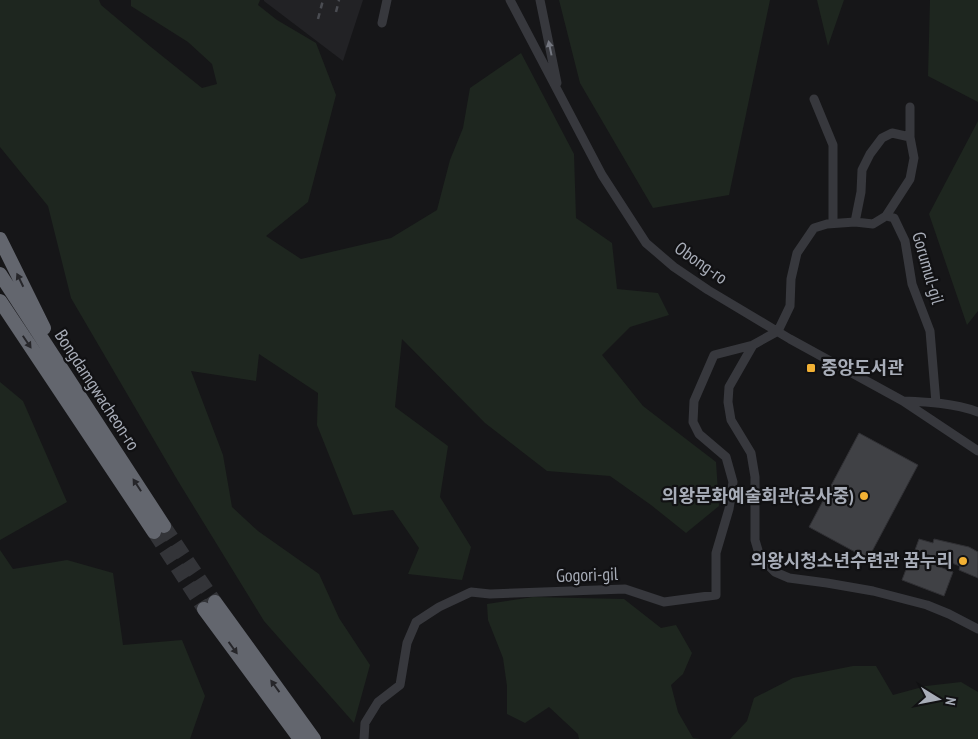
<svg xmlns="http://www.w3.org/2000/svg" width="978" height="739" viewBox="0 0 978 739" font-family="'PT Sans Narrow','Noto Sans KR',sans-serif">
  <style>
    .built { fill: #222225 }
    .green { fill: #1e261f }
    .building { fill: #404145; stroke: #303034 }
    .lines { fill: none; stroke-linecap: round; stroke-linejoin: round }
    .highway-tunnel { stroke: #333438; stroke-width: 14; stroke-dasharray: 14 7; stroke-linecap: butt }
    .minor { stroke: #37383d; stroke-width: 9 }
    .highway { stroke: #63666e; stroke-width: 14 }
    .rail { stroke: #4a4c52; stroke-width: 2.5; stroke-dasharray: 6 5; stroke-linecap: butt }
    .oneway { fill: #757881 }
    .oneway2 { fill: #26262a }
    .poi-dot { fill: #f2b134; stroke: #111113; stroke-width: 2 }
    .labels { text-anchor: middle; stroke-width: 4.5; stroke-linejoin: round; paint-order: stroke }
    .street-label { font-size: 18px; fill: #a8adb8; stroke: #111113 }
    .poi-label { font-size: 18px; font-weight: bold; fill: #a8adb8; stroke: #111113; text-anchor: end }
  </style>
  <rect width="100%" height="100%" fill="#161618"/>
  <!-- built -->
  <path class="built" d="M264 0H363L343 61 264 1Z"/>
  <!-- green -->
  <path class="green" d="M0 0H99L101 5 151 47 202 88 217 84 212 64 188 42 131 6V0H260L258 5 277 20 316 43 336 95 308 202 266 236 301 259 391 238 437 210 450 160 463 128 470 88 521 53 574 154 576 218 612 243 617 289 658 293 669 315 630 327 602 355 643 406 716 462 719 506 686 533 651 505 610 476 547 471 485 423 402 339 395 407 448 446 440 497 471 547 462 580 408 574 419 548 393 510 353 515 317 425 318 393 259 354 256 381 191 371 223 455 232 507 258 531 319 574 339 618 370 665 354 723 264 621 178 481 71 298 48 206 0 147Z
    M559 0H770L729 195 653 208 580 83Z
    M817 0H844L828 46Z
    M930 0H978V102L928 76Z
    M978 121V311L967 325 929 214Z
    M0 382 23 401 67 502 0 540Z
    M0 550 13 569 67 560 113 573 123 645 182 640 205 696 190 739H0Z
    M533 597 624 599 661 628 676 625 692 653 683 674 671 685 678 712 693 738 701 739H579L578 734 549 707 525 723 507 714V686L503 658 488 620 487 604Z
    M853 666H876L893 695 926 686 961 682 978 692V739H730L747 721 754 698 793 678Z"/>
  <!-- building -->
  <path class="building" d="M859 433 918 465 868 559 809 527Z
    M919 539 933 543 934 539 969 547 978 552V578L959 570 960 566 915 550Z
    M911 556 953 572 944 596 902 580Z"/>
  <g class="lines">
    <!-- highway-tunnel -->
    <path class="highway-tunnel" d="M164 526 215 602
      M154 532 204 609"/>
    <!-- minor -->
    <path class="minor" d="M510 0 602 175 646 243 674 267 708 290 790 339 903 401 978 451
      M540 0 557 83
      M382 23 387 0
      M814 99 833 145V223
      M886 216 910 179 914 158 910 137V107
      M855 222 861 192 862 170 870 154 882 138 892 133 910 137
      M903 401C928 402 954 403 978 412
      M936 403 930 331 912 284 905 241 894 218 886 216 873 224 855 222 827 224 814 228 797 253 791 279 790 306 778 331 753 345 729 387 728 402 731 420 751 453 755 477V540L760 557 775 572 789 578 827 583 873 591 927 605 949 614 978 629
      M364 739 365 723 378 702 400 685 407 643 416 622 439 607 471 592 490 594 625 589 664 602 716 595V553L729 509 733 482 726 457 699 434 693 422 694 401 714 355 753 345"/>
    <!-- highway -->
    <path class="highway" d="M0 239 44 328
      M0 274 164 526
      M0 301 154 532
      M215 602 314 739
      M204 609 300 739"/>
    <!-- rail -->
    <path class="rail" d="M336 12 339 0
      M318 19 323 0"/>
  </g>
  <!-- one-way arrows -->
  <defs><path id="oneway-solid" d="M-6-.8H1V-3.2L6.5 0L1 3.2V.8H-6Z" transform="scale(1.25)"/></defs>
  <use class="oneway" href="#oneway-solid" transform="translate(550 48) rotate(-102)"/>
  <g class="oneway2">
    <use href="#oneway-solid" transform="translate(20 280) rotate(-116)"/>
    <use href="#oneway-solid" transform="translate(27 342) rotate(56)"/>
    <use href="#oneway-solid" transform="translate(137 485) rotate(-123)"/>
    <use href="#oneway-solid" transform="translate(233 648) rotate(54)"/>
    <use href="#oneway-solid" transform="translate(275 686) rotate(-126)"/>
  </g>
  <!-- markers -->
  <g class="poi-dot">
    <rect x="806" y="363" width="10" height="10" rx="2.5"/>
    <circle cx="864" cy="496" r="5"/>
    <circle cx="963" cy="561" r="5"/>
  </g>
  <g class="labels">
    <!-- street labels -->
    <g class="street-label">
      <text transform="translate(701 263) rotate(35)" y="6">Obong-ro</text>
      <text transform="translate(928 268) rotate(74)" y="6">Gorumul-gil</text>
      <text transform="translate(97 390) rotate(57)" y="6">Bongdamgwacheon-ro</text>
      <text transform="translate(587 575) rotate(-2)" y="6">Gogori-gil</text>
    </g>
    <!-- poi labels -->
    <g class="poi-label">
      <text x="821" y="374" text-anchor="start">중앙도서관</text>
      <text x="854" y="502">의왕문화예술회관(공사중)</text>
      <text x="953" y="567">의왕시청소년수련관 꿈누리</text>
    </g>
  </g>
  <!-- north arrow -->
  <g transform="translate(938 699) rotate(100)" stroke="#111113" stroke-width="4" paint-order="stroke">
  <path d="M0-4L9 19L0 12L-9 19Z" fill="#a8adb8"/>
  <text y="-8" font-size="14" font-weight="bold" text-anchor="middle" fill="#a8adb8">N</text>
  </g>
</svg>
